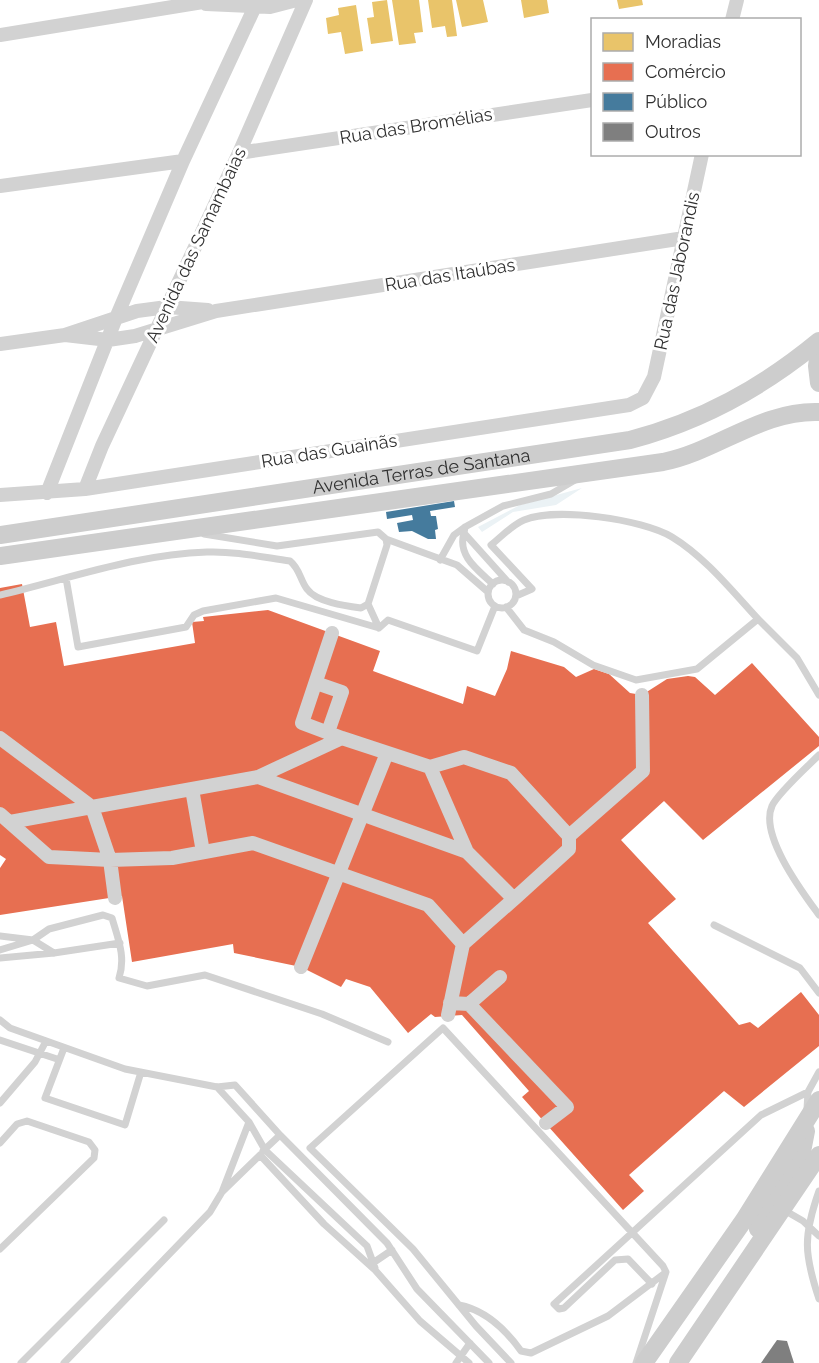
<svg xmlns="http://www.w3.org/2000/svg" width="819" height="1363" viewBox="0 0 819 1363" font-family="Raleway,sans-serif">
  <style>
    .green { fill: #ebf2f5 }
    .homes { fill: #e9c46a }
    .shops { fill: #e76f51 }
    .public { fill: #457b9d }
    .building { fill: #7f7f7f }
    .lines { fill: none; stroke-linecap: round; stroke-linejoin: round }
    .lane { stroke: #d2d2d2; stroke-width: 7 }
    .street { stroke: #d2d2d2; stroke-width: 14 }
    .secondary { stroke: #cdcdcd; stroke-width: 18 }
    .labels { text-anchor: middle; stroke-width: 6; stroke-linejoin: round; paint-order: stroke }
    .street-label { font-size: 18px; fill: #303030; stroke: #fff }
  </style>
  <rect width="100%" height="100%" fill="#fff"/>
  <!-- green -->
  <path class="green" d="M582 488 556 505 513 512 482 532 478 527 520 505Z"/>
  <!-- homes -->
  <path class="homes" d="M387 0 393 41 371 44 367 18 374 17 372 2Z
    M392 0H419L423 32 414 33 416 43 399 45Z
    M428 0H452L457 36 447 37 445 26 432 28Z
    M456 0H483L488 22 462 27Z
    M521 0H547L549 13 524 18Z
    M617 0H642L643 5 619 9Z
    M356 5 363 51 345 54 341 32 328 34 326 18 339 15 338 8Z"/>
  <!-- shops -->
  <path class="shops" d="M22 584 30 627 56 622 64 666 195 643 192 622 204 621 203 617 268 610 380 651 373 671 463 704 467 686 495 696 507 669 511 651 564 667 576 677 594 669 609 674 630 693 642 695 667 679 688 676 695 677 715 695 752 663 819 737V746L703 840 664 801 621 840 676 899 648 923 739 1025 750 1022 758 1028 801 992 819 1015V1046L744 1107 724 1091 629 1175 644 1191 623 1210 522 1097 529 1091 462 1015 435 1017 431 1014 408 1033 370 987 346 979 341 987 301 967 234 953 233 944 132 962 122 896 0 915V868L6 859 0 855V588Z"/>
  <!-- public -->
  <path class="public" d="M454 501 455 507 430 511 431 516H436L438 529 435 530 436 539H428L412 531 399 532 397 523 413 520 412 515 387 519 386 512Z"/>
  <!-- building -->
  <path class="building" d="M777 1340 787 1341 794 1363H761Z"/>
  <g class="lines">
    <!-- lane -->
    <path class="lane" d="M465 527 464 533 508 582
      M464 533C457 556 478 570 493 584
      M386 539 457 565 488 592
      M440 560 454 535 465 527 503 506 551 494 575 480
      M66 578 78 647 186 627 194 615 203 611 276 598 379 628 388 620 477 651 495 606
      M488 594a14 14 0 1 1 28 0a14 14 0 1 1-28 0Z
      M0 595C68 579 137 554 207 552 235 551 262 557 290 561 300 569 300 580 307 589 316 602 346 606 361 608L368 604 387 545 386 539 378 532 277 546 204 534
      M368 604 379 628
      M506 607 524 630 554 642 593 665 636 680 697 669 758 619C732 591 705 557 672 537 642 519 556 507 524 520 512 525 501 537 491 545L532 589 516 596
      M758 619 797 658 819 695
      M819 755C808 766 777 794 772 806 759 835 803 893 819 915
      M714 925 800 968 819 993
      M0 936 33 940 54 953
      M0 950 33 940 49 929 103 915 112 918C118 939 126 957 119 978L147 986 205 975 322 1014 388 1042
      M0 958 54 953 120 943
      M0 1020 10 1028 125 1069 217 1087 235 1085 280 1135 387 1243 417 1289 489 1363
      M0 1040 57 1059
      M64 1048 45 1098 125 1125 141 1072
      M217 1087 249 1122 265 1150 367 1246 375 1268
      M0 1103 35 1062 46 1041
      M807 1109 808 1092 819 1072
      M0 1143 17 1124 27 1121 89 1142 95 1150 94 1158 0 1249
      M263 1151 280 1135
      M819 1191C803 1236 804 1254 819 1299
      M222 1192 260 1155 324 1224 375 1270 420 1321 469 1363
      M784 1210 803 1221 819 1236
      M370 1265 392 1250
      M652 1284 628 1259 615 1260 564 1308 559 1309 554 1304 761 1115 808 1092
      M459 1305C485 1310 506 1330 521 1351L531 1353 608 1316 665 1273
      M21 1363 164 1220
      M64 1363 210 1212 222 1192 249 1122
      M456 1363 470 1343
      M511 1363 476 1326 413 1249 310 1148 443 1028 663 1266 666 1272 636 1363"/>
    <!-- street -->
    <path class="street" d="M206 4 270 7 297 0
      M732 20 737 0
      M0 35 215 0
      M239 153 592 100
      M0 186 183 161
      M65 335 108 340 135 336 216 311 684 238
      M0 344 65 335 137 311 167 307 208 310
      M85 489 102 446 239 153 306 0
      M47 493 116 318 183 161 258 0
      M0 495 85 489 629 405 643 398 654 377 702 154
      M332 633 302 723 342 738
      M316 683 342 692 328 732
      M0 738 92 807 258 777 342 738 430 767 467 852
      M430 767 464 757 511 773 569 836
      M192 789 203 852
      M0 814 49 857 110 860 172 858 253 843 428 905 463 944 514 899 467 852 258 777
      M10 822 92 807 110 860 115 898
      M514 899 569 849V836L643 771 642 695
      M301 967 387 753
      M450 1003 469 1004 567 1107 546 1123
      M469 1004 500 977
      M448 1015 463 944"/>
    <!-- secondary -->
    <g class="secondary">
      <path d="M819 352 817 366 819 383"/>
      <path id="s1" d="M0 535 630 440C702 421 762 388 819 341"/>
      <path d="M0 556 663 462C718 451 761 410 819 412"/>
      <path d="M758 1229 801 1157 806 1131"/>
      <path d="M644 1363 744 1220 819 1100"/>
      <path d="M678 1363 819 1155"/>
    </g>
  </g>
  <g class="labels">
    <!-- street labels -->
    <g class="street-label">
      <text transform="translate(416 126) rotate(-9)" y="6">Rua das Bromélias</text>
      <text transform="translate(196 245) rotate(-65)" y="6">Avenida das Samambaias</text>
      <text transform="translate(677 271) rotate(-78)" y="6">Rua das Jaborandis</text>
      <text transform="translate(450 275) rotate(-9)" y="6">Rua das Itaúbas</text>
      <text transform="translate(329 451) rotate(-9)" y="6">Rua das Guainãs</text>
      <text dy="6" stroke="none"><textPath href="#s1" startOffset="426">Avenida Terras de Santana</textPath></text>
    </g>
  </g>
  <!-- legend -->
  <rect x="591" y="18" width="210" height="138" fill="#ffffff" stroke="#acacac" stroke-width="1.5"/>
  <rect x="603" y="33" width="30" height="18" fill="#e9c46a" stroke="#acacac" stroke-width="1.5"/>
  <text x="645" y="48" font-size="18" fill="#303030">Moradias</text>
  <rect x="603" y="63" width="30" height="18" fill="#e76f51" stroke="#acacac" stroke-width="1.5"/>
  <text x="645" y="78" font-size="18" fill="#303030">Comércio</text>
  <rect x="603" y="93" width="30" height="18" fill="#457b9d" stroke="#acacac" stroke-width="1.5"/>
  <text x="645" y="108" font-size="18" fill="#303030">Público</text>
  <rect x="603" y="123" width="30" height="18" fill="#7f7f7f" stroke="#acacac" stroke-width="1.5"/>
  <text x="645" y="138" font-size="18" fill="#303030">Outros</text>
</svg>
